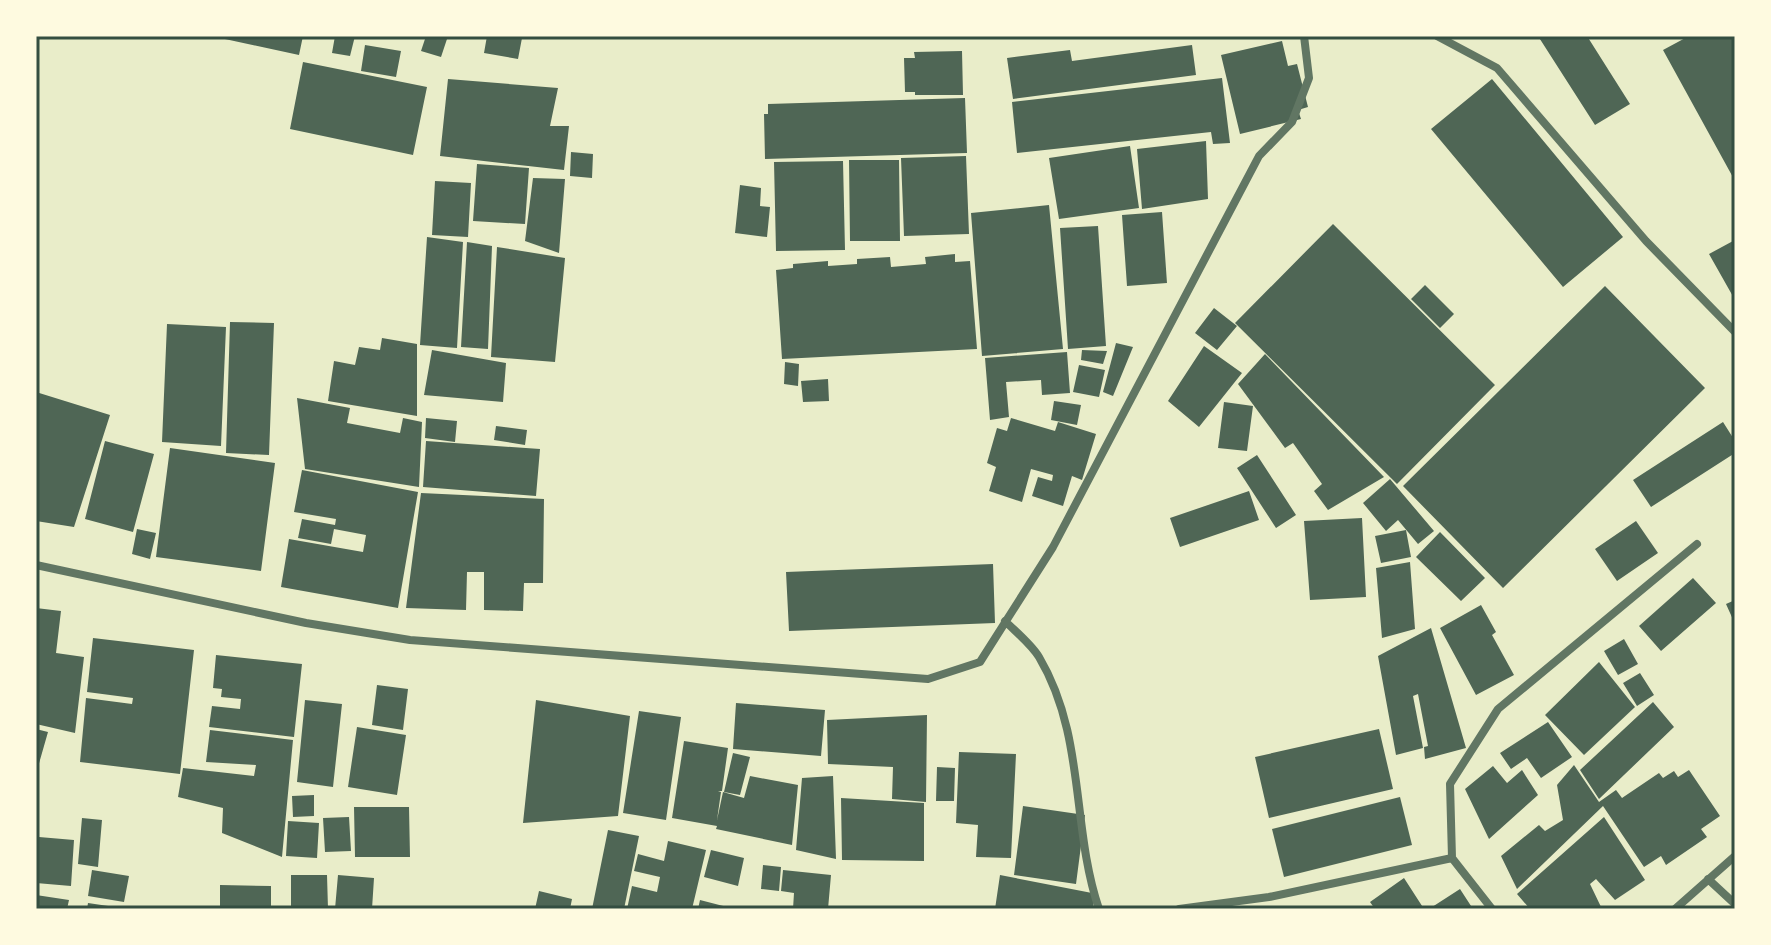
<svg xmlns="http://www.w3.org/2000/svg" width="1771" height="945" viewBox="0 0 1771 945" font-family="'Times New Roman',serif">
  <style>
    .building { fill: #4f6655 }
    .lines { fill: none; stroke-linecap: round; stroke-linejoin: round }
    .minor { stroke: #617663; stroke-width: 8 }
    .neatline { fill: none; stroke: #344e41; stroke-width: 3 }
  </style>
  <rect width="100%" height="100%" fill="#e9edc9"/>
  <!-- building -->
  <path class="building" d="M211 36H303L299 55Z
    M335 36H355L350 56 332 53Z
    M426 36H448L441 57 421 51Z
    M487 36 522 38 518 59 484 53Z
    M1538 36H1587L1630 104 1595 125Z
    M1689 36H1735V181L1663 50Z
    M1282 41 1288 66 1297 64 1308 107 1298 110 1301 119 1240 134 1221 55Z
    M365 45 401 51 396 77 361 71Z
    M1192 45 1196 75 1013 99 1007 58 1070 50 1072 61Z
    M962 51 963 95H915V92H905L904 58H915L914 52Z
    M303 62 427 87 413 155 290 129Z
    M1222 78 1230 143 1213 144 1211 132 1017 153 1012 102Z
    M448 79 558 88 550 126H569L564 170 440 156Z
    M1492 79 1623 237 1563 287 1431 129Z
    M965 98 967 153 765 159 764 114H768V104Z
    M1206 141 1208 199 1142 209 1137 149Z
    M1130 146 1139 208 1059 219 1049 158Z
    M571 152 593 154 592 178 570 176Z
    M966 156 969 234 904 236 901 158Z
    M849 160H899L900 241H850Z
    M843 161 845 250 776 251 774 162Z
    M477 164 529 168 525 224 473 221Z
    M533 178 565 179 559 253 525 241Z
    M435 181 471 183 468 237 432 235Z
    M740 185 761 188 760 206 770 207 767 237 735 233Z
    M1049 205 1063 349 982 356 971 213Z
    M1162 212 1167 283 1127 286 1122 215Z
    M1333 224 1495 385 1397 484 1235 323Z
    M1098 226 1106 346 1068 349 1060 228Z
    M427 237 463 242 457 348 420 345Z
    M1733 241 1735 245V300L1709 254Z
    M467 242 492 246 488 349 461 347Z
    M497 247 565 258 555 362 491 357Z
    M955 254V262L970 261 977 349 782 359 776 270 793 268V264L828 261V266L857 264V259L890 257 891 267 926 264 925 257Z
    M1425 285 1454 314 1440 328 1411 299Z
    M1605 286 1705 388 1503 588 1403 486Z
    M1214 308 1237 326 1217 350 1195 333Z
    M230 322 274 323 269 455 226 453Z
    M167 324 226 327 221 446 162 442Z
    M382 338 417 344V416L328 401 334 361 355 365 359 347 380 350Z
    M1116 343 1133 347 1113 396 1103 392Z
    M1204 346 1242 373 1199 427 1168 401Z
    M432 350 506 363 503 402 424 395Z
    M1082 350 1107 351 1103 364 1081 360Z
    M1067 352 1070 393 1042 395 1041 380 1006 382 1009 417 990 420 985 358Z
    M1265 354 1384 477 1328 510 1314 491 1322 484 1293 443 1285 448 1238 384Z
    M785 362 799 364 798 386 784 384Z
    M1079 365 1105 370 1099 397 1073 392Z
    M828 379 829 401 803 402 801 381Z
    M36 392 110 415 74 527 36 521Z
    M297 398 350 408 347 423 400 433 403 418 422 422 419 487 305 469Z
    M1054 401 1081 405 1077 425 1051 420Z
    M1224 402 1253 406 1247 451 1218 448Z
    M426 418 457 421 455 442 425 438Z
    M1011 418 1055 431 1058 422 1096 434 1082 480 1072 476 1063 506 1032 496 1038 477 1052 481 1053 475 1031 469 1022 502 989 491 996 467 987 463 997 428 1007 431Z
    M1723 422 1735 441V453L1651 507 1633 480Z
    M496 426 527 430 525 445 494 440Z
    M105 441 154 454 133 532 85 519Z
    M426 441 540 449 536 496 423 487Z
    M170 448 275 463 261 571 156 557Z
    M1257 455 1296 515 1276 528 1237 468Z
    M302 470 418 492 398 608 281 587 289 539 363 552 366 535 334 529 331 544 298 538 302 519 335 525 336 519 294 512Z
    M1390 479 1434 531 1418 544 1398 520 1386 531 1363 503Z
    M1249 491 1259 520 1180 547 1170 518Z
    M421 493 544 499 543 583H524L523 611 484 610V572H467L466 610 406 608Z
    M1362 518 1366 597 1310 600 1304 521Z
    M1636 521 1658 553 1617 581 1595 549Z
    M137 529 156 533 150 559 132 554Z
    M1406 530 1411 557 1381 563 1375 536Z
    M1440 532 1485 578 1461 601 1416 557Z
    M1410 562 1415 629 1382 638 1376 568Z
    M993 564 995 623 789 631 786 572Z
    M1693 578 1716 603 1661 651 1639 626Z
    M1735 600V624L1726 604Z
    M1481 605 1496 632 1492 635 1514 675 1476 695 1440 628Z
    M36 608 61 611 56 653 84 657 75 733 36 724Z
    M1431 628 1466 748 1425 759 1424 747 1428 746 1418 694 1413 696 1423 748 1396 755 1378 656Z
    M93 638 194 650 180 774 80 762 86 698 132 704 133 698 87 692Z
    M1624 639 1638 664 1618 675 1604 651Z
    M216 655 302 664 294 737 209 727 212 706 240 709 241 699 221 697 222 689 213 688Z
    M1599 662 1635 707 1584 755 1545 715Z
    M1640 673 1654 695 1637 706 1623 683Z
    M377 685 408 689 403 730 372 725Z
    M305 700 342 704 333 787 297 782Z
    M536 700 630 716 618 816 523 823Z
    M1653 702 1674 727 1599 799 1580 770Z
    M736 703 825 710 821 756 733 749Z
    M639 711 681 717 666 820 623 813Z
    M927 715 926 802 892 799 893 767 828 764 827 720Z
    M1548 722 1572 757 1541 778 1527 758 1511 769 1500 753Z
    M357 727 406 735 397 795 348 787Z
    M36 729 48 732 38 767 36 766Z
    M1379 729 1393 789 1269 818 1255 757Z
    M210 730 293 740 282 857 222 833 223 808 178 797 183 768 254 776 256 765 206 762Z
    M684 741 728 748 722 791H718L721 792 717 820 723 792 744 798 750 776 798 785 792 845 716 829 717 826 672 818Z
    M959 752 1016 754 1011 858 976 857 978 825 956 823Z
    M733 753 750 757 740 795 724 792Z
    M1574 765 1599 802 1616 790 1622 798 1659 773 1663 778 1674 771 1678 777 1689 770 1720 816 1701 829 1707 837 1666 865 1661 856 1644 867 1603 806 1517 889 1501 856 1539 825 1545 831 1563 820 1557 785Z
    M1493 766 1507 783 1522 770 1538 795 1489 839 1465 789Z
    M937 767 955 768 954 801H936Z
    M833 776 836 859 796 850 802 778Z
    M314 795V816L293 817 292 796Z
    M1400 797 1412 845 1284 877 1272 829Z
    M841 798 924 803V861L842 860Z
    M1023 806 1085 815 1076 884 1014 875Z
    M354 807H409L410 857H355Z
    M349 817 351 851 325 852 323 818Z
    M1604 817 1645 880 1615 900 1596 879 1590 884 1602 909H1530L1517 894Z
    M82 818 102 820 98 867 78 864Z
    M288 821 319 823 317 858 286 856Z
    M608 830 639 836 624 909H592Z
    M39 837 74 840 71 886 36 883Z
    M668 841 706 850 692 909H627L632 886 657 892 660 877 634 871 638 854 664 861Z
    M711 850 744 858 738 886 704 877Z
    M763 865 781 867 779 891 761 889Z
    M92 870 129 876 124 902 88 896Z
    M783 870 831 875 828 909H793L794 893 781 891Z
    M291 875H327L328 909H291Z
    M338 875 374 878 372 909H335Z
    M1000 875 1092 893 1094 909H995Z
    M1404 878 1424 909H1375L1370 902Z
    M220 885 271 886V909H220Z
    M1460 889 1473 909H1429Z
    M539 891 572 899 570 909H535Z
    M36 895 69 900 67 909H36Z
    M700 900 731 908 730 909H698Z
    M88 903 115 907V909H87Z"/>
  <g class="lines">
    <!-- minor -->
    <path class="minor" d="M1437 36 1497 68 1646 241 1735 332
      M36 565 306 623 410 640 928 679 980 662 1053 547 1259 156 1292 122 1309 78 1304 36
      M1005 621C1016 632 1031 644 1039 657 1086 736 1071 827 1099 909
      M1452 858 1450 784 1498 709 1697 544
      M1708 879 1735 904
      M1179 909 1269 897 1452 858 1492 909
      M1675 909 1735 856"/>
  </g>
  <!-- border -->
  <rect width="1771" height="945" fill="none" stroke="#fefae0" stroke-width="76"/>
  <rect x="38" y="38" width="1695" height="869" class="neatline"/>
</svg>
